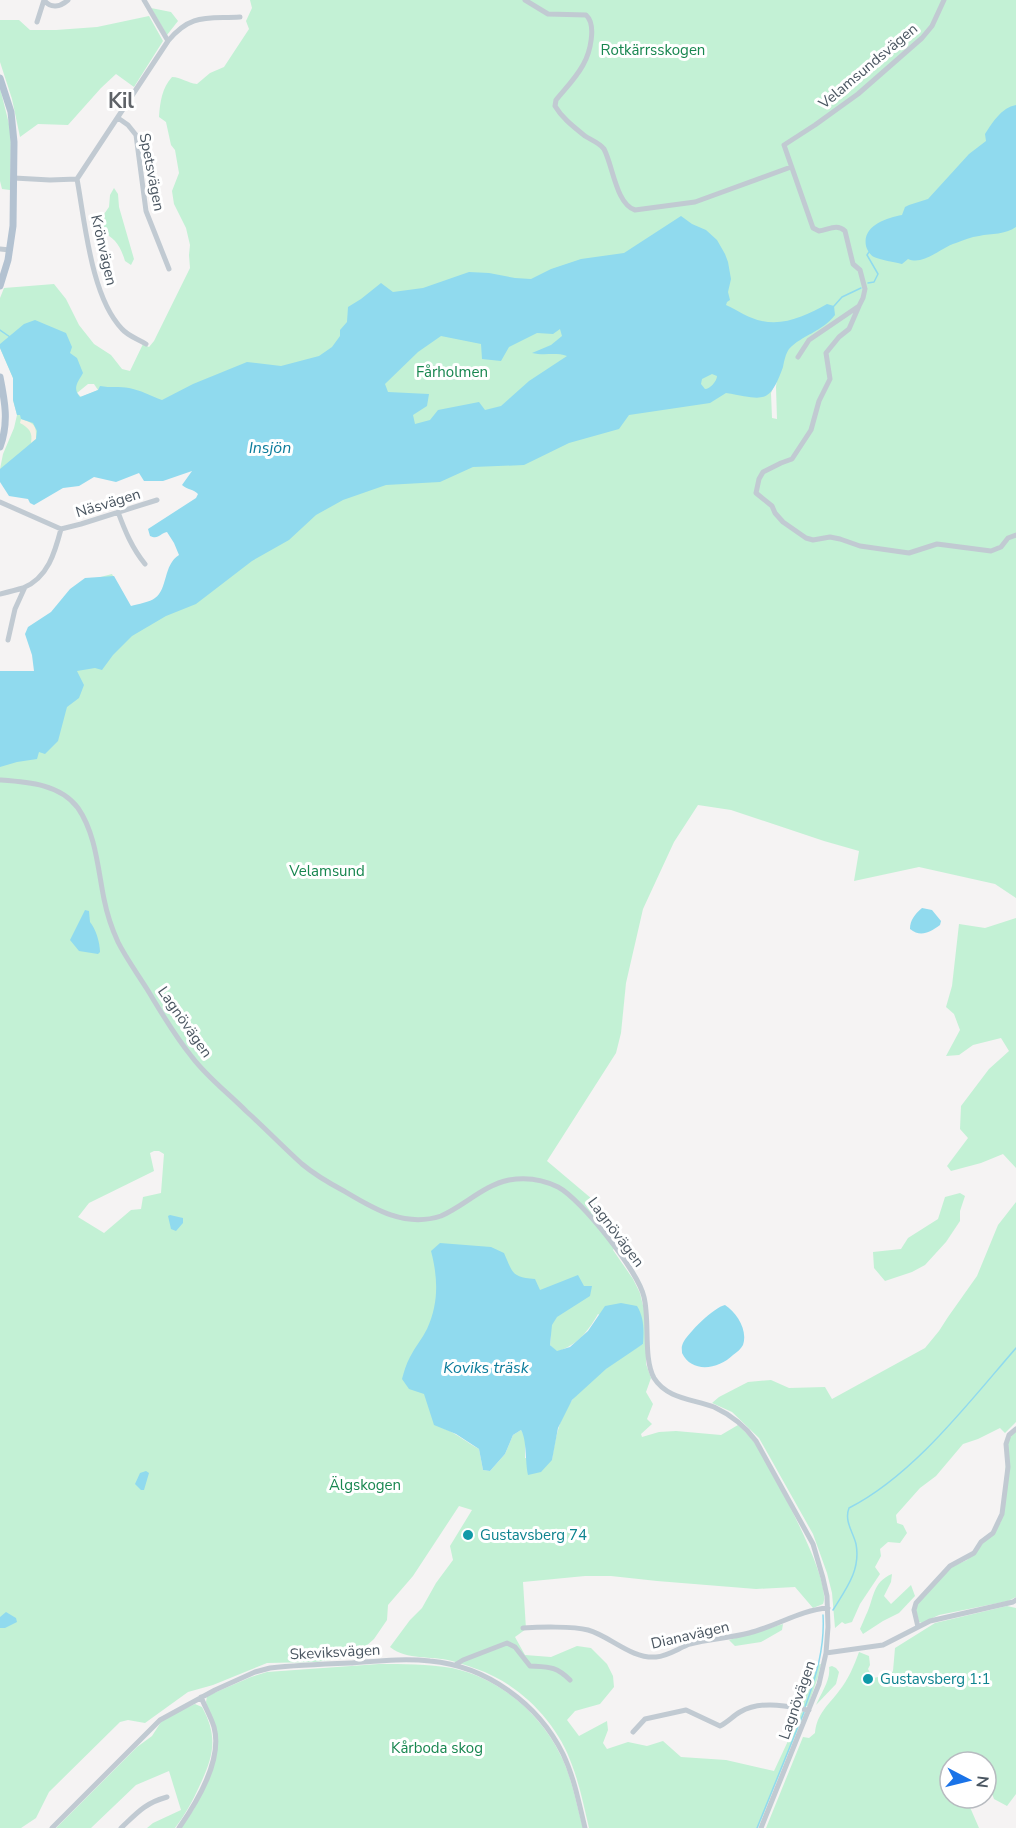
<svg xmlns="http://www.w3.org/2000/svg" width="1016" height="1828" viewBox="0 0 1016 1828" font-family="'Nunito Sans',sans-serif">
  <style>
    .green { fill: #c3f1d5; fill-rule: evenodd }
    .sand { fill: #f5f0e5 }
    .water { fill: #90daee; fill-rule: evenodd }
    .lines { fill: none; stroke-linecap: round; stroke-linejoin: round }
    .stream { stroke: #90daee; stroke-width: 1.5 }
    .minor { stroke: #c1cad2; stroke-width: 5 }
    .major { stroke: #b3c2d1; stroke-width: 7 }
    .culture-dot { fill: #0f9aa8; stroke: #fff; stroke-width: 2 }
    .labels { text-anchor: middle; stroke-width: 6; stroke-linejoin: round; paint-order: stroke }
    .park-label { font-size: 15px; fill: #17864f; stroke: #fff }
    .street-label { font-size: 15px; fill: #4a5661; stroke: #fff }
    .culture-label { font-size: 15px; fill: #0d838f; stroke: #fff; text-anchor: start }
    .water-label { font-size: 16px; font-style: italic; fill: #0c7c9b; stroke: #fff }
    .district-label { font-size: 21px; font-weight: bold; fill: #5f6368; stroke: #fff }
  </style>
  <rect width="100%" height="100%" fill="#f5f3f3"/>
  <!-- green -->
  <path class="green" d="M250 0H1016V898L995 884 919 867 854 881 859 851 824 841 731 810 698 805 674 842 643 909 626 983 621 1033 616 1053 547 1161 592 1199 611 1228 603 1229 616 1246 613 1250 633 1279 640 1293 646 1318V1364L651 1378 646 1392 653 1404 647 1419 652 1424 641 1434 642 1437 659 1432 676 1431 721 1435 738 1425C746 1432 753 1440 759 1449 773 1474 833 1581 823 1604L813 1608 795 1587 756 1589 657 1581 611 1576H585L523 1582 526 1629 515 1637 525 1655 551 1657 577 1646 591 1648 607 1664 613 1676 614 1687 600 1704 575 1711 567 1720 579 1736 607 1721 608 1730 603 1743 607 1749 628 1742 647 1746 663 1741 681 1757 726 1760 774 1771 801 1713 803 1711 805 1712 758 1828H589C584 1807 580 1786 572 1765 560 1729 529 1694 495 1677 482 1670 466 1665 452 1661 430 1655 408 1661 390 1647L410 1620 422 1608 436 1583 453 1560 450 1546 472 1510 459 1506 413 1576 388 1605 387 1620 374 1639 354 1657 315 1662 267 1663 213 1685 188 1692 145 1723 128 1720 120 1722 49 1792 36 1818 21 1828H0V678L38 679 89 580 112 574 123 595 127 617 162 602 211 496 197 461 147 459 0 482V469L3 454 14 428 17 415 13 400V378L0 348V298L4 288 54 284 66 299 79 325 94 344 111 355 122 369 130 371 143 344 149 347 154 341 190 268 189 255 190 245 186 228 174 204 172 191 179 173 175 150 171 145 166 122 159 117C160 102 162 88 172 77 181 77 187 83 197 84L210 73 224 67 249 29 246 21 252 8ZM777 379 776 387 777 419 772 418 771 393ZM88 384H94L98 390 81 397 77 393ZM154 1151H159L164 1154 161 1193 143 1197 141 1209 131 1210 104 1233 78 1217 89 1203 154 1171 150 1153ZM598 1314 643 1344C620 1357 591 1378 573 1399 560 1414 555 1440 552 1460L525 1458V1437L521 1430 513 1435 505 1454 490 1471 483 1470 479 1449C467 1443 458 1434 445 1429L551 1332 550 1345 557 1352C578 1344 587 1333 598 1314Z
    M151 8 171 12 178 21 167 35Z
    M149 16 163 41 134 87 116 74 101 88 68 125 38 124 20 137 12 99 0 62V20H19L30 30H56L97 27Z
    M0 88 11 132 10 190 2 189 0 181Z
    M114 188 118 194 119 207 134 259 131 265 125 261C120 245 115 237 99 231L97 224 109 207 110 195Z
    M1016 918V1168L1003 1154 981 1163 951 1171 947 1166 968 1138 960 1129 961 1106 989 1069 1009 1051 1001 1038 973 1045 959 1055 946 1056 960 1030 954 1014 946 1007 952 986 959 924 985 928Z
    M960 1193 965 1196 960 1211V1221L946 1242 925 1265 912 1272 885 1281 874 1268 873 1252 901 1249 908 1238 938 1219 945 1197Z
    M1016 1202V1422L1005 1433 1000 1428 978 1439 963 1444 936 1476 920 1488 896 1515 897 1523 903 1525 907 1533 900 1543 888 1542 880 1549 881 1556 875 1567 880 1574 860 1604 852 1622 845 1624 842 1622 835 1628 832 1593 827 1573 813 1534 759 1438 732 1412 712 1403 719 1397 748 1382 771 1380 789 1388 825 1387 832 1399 925 1348 939 1331 948 1317 977 1276 998 1225Z
    M1016 1431V1597L1008 1601 939 1615 922 1623 919 1622 916 1610 917 1604 951 1567 967 1560 1001 1522 1008 1440Z
    M892 1574 891 1582 884 1596 891 1604 911 1585 915 1596 899 1613 883 1621 863 1634 860 1629C862 1624 864 1620 866 1615 874 1599 872 1582 892 1574Z
    M1007 1606 1016 1608V1794L1007 1806 994 1799 990 1788 986 1785V1762H950V1798H966L979 1828H766L803 1737 809 1738 815 1733C817 1713 828 1706 839 1691 848 1680 854 1666 859 1652L869 1656 870 1665 868 1669 873 1678 890 1675 893 1671 895 1648 935 1623Z
    M783 1624 782 1630 761 1642 735 1646 729 1640Z
    M379 1664C403 1664 428 1664 452 1668 499 1678 539 1712 560 1754 572 1777 576 1803 583 1828H181L194 1809 218 1745 206 1702 207 1696 251 1677 267 1672Z
    M821 1664 818 1677 808 1706 803 1707V1669Z
    M832 1666 836 1668 839 1672 836 1684 816 1705C821 1693 831 1680 829 1667Z
    M195 1704 202 1707C219 1738 213 1757 199 1787 192 1802 185 1815 175 1828H147L153 1823 181 1810 169 1771 136 1785 91 1828H56L137 1747 152 1736 163 1719Z"/>
  <!-- sand -->
  <path class="sand" d="M21 419C33 423 37 424 36 439L31 443C33 432 29 428 20 423Z"/>
  <!-- water -->
  <path class="water" d="M1016 105V227C1005 235 992 233 979 236 971 237 964 240 956 243 941 247 924 266 908 259L902 264C895 262 880 260 874 257 871 256 867 250 866 246 862 226 886 218 902 215L905 207 909 205 928 199 969 154 986 141 985 134C993 122 1001 108 1016 105Z
    M681 216 692 224 706 230 717 240 725 254 728 262 731 279 728 292 730 300 727 302 726 305C737 310 750 319 762 321 785 326 807 315 827 304L834 306 835 315C822 332 802 335 789 349 786 353 784 361 783 367 769 406 763 399 726 393L710 403 629 415 619 429 569 443 524 465 473 467 440 482 386 485 343 500 316 515 289 540 252 561 196 604 166 616 132 636 113 655 102 670 95 668 77 671 84 685 79 698 67 707 58 741 45 754 39 752 37 759 17 762 0 767V671H34L32 655 25 634 28 627 51 612 70 589 85 578 114 576 131 606C138 604 150 602 155 598 168 589 163 565 179 555L174 543 167 532C160 533 159 540 150 536L148 529 196 498 198 494C194 489 187 490 182 485L192 471 163 481H144L139 473 116 482 94 477 79 486 63 488 34 505 30 503 28 499 9 496 0 482V469L36 439 37 431 33 423 21 419 20 415H17L13 400V378L0 348V344L24 324 35 320 66 333 72 347 70 353 77 358 83 373C78 382 72 388 80 397L98 390 100 386C110 388 120 386 129 388 140 390 151 396 162 400L193 384 247 362 281 366 319 356 332 347 340 336V330L347 322 348 307 361 299 381 283 393 292 423 288 469 272 489 273 515 278 531 279 551 269 581 259 624 253ZM560 329 562 336 551 345 532 353C544 356 556 352 567 356L529 381 501 406 485 410 479 402 438 410 430 420 415 424 413 415 427 406 429 394 388 392 385 384 418 352 441 336 481 344 482 359 501 361 509 347 537 333 553 334ZM712 374 717 376C717 381 710 389 705 389L701 384 702 379Z
    M922 908 932 910 941 921 940 925C930 932 921 938 910 929 910 920 915 914 922 908Z
    M85 910 89 911 90 922C96 929 100 943 100 952L98 954 79 951 70 940Z
    M170 1215 183 1218V1223L176 1231 171 1229 168 1216Z
    M440 1243 491 1247 504 1253C513 1273 511 1277 535 1279L540 1290 578 1275 584 1286H592L590 1296 557 1317 552 1325 550 1345 557 1351 570 1347 588 1331 605 1306 621 1303 637 1306C644 1317 644 1330 643 1344L606 1369 572 1400 558 1428 552 1460 541 1472 528 1475C525 1461 527 1440 521 1430L513 1435 505 1454 490 1471 483 1470 479 1449 456 1434 434 1425 424 1394 409 1389 402 1379C404 1372 406 1364 410 1357 415 1347 422 1339 427 1329 439 1303 438 1278 431 1251Z
    M725 1305C737 1313 748 1330 743 1345 741 1349 737 1352 733 1355 719 1369 692 1374 682 1353 682 1348 681 1348 683 1343 688 1333 714 1307 725 1305Z
    M146 1471 149 1473 144 1490H141L135 1484 140 1473Z
    M6 1612 16 1618 17 1622 5 1628H0V1617Z"/>
  <g class="lines">
    <!-- stream -->
    <path class="stream" d="M868 283 874 282 878 274 867 255 869 252
      M834 306 842 297 861 288
      M0 330 10 337
      M833 1610C846 1589 861 1570 856 1544 853 1532 844 1521 849 1508 914 1475 969 1402 1016 1348
      M805 1707C816 1677 825 1647 823 1615
      M757 1828 804 1712"/>
    <!-- minor -->
    <path class="minor" d="M44 0C51 9 60 7 68 0
      M144 0 168 41
      M525 0 548 14 586 15C597 25 590 53 583 65 576 78 565 89 556 100L555 106C562 118 574 127 585 136 591 140 600 143 604 149 613 166 616 204 635 210L695 202 791 167
      M37 22 44 0
      M118 118 128 125 136 135 146 211 169 269
      M14 178 50 180 77 179 168 41C191 13 207 19 240 17
      M77 179C85 222 91 297 122 329 128 336 138 339 146 344
      M0 249 10 250
      M859 306 849 329 839 337 826 353 830 379 819 401 811 430 792 459 781 463 763 472 759 479 756 493 772 506 775 513 783 522 806 538 813 540 830 537 840 539 860 546 909 553 937 544 991 551 1001 547 1008 538 1016 535
      M798 357 809 340 859 306 863 298 865 289 860 270 853 264 845 231C837 223 828 230 819 231L813 228 784 145 815 125 858 94 922 38 932 26 944 0
      M0 502 61 529 81 524 157 500
      M118 512C125 531 132 548 145 564
      M0 594C8 592 16 590 23 588 48 578 55 552 61 529
      M8 640 15 609 25 587
      M0 780C28 782 60 784 78 808 96 834 98 870 104 899 107 914 112 929 118 942 126 958 137 973 147 989 161 1012 174 1035 192 1057 207 1077 228 1093 246 1111 265 1128 283 1147 302 1164 315 1175 329 1183 344 1191 374 1209 405 1228 441 1216 464 1206 484 1185 509 1180 526 1177 542 1179 558 1187 581 1199 638 1271 644 1297 650 1321 643 1358 654 1378 667 1399 693 1399 714 1407 731 1415 745 1426 756 1441L813 1544 823 1578 827 1596 828 1627 826 1653 819 1684 761 1828
      M918 1627 914 1610 916 1603 950 1566 974 1553 981 1542 993 1533 1002 1514 1008 1467 1006 1444 1009 1435 1016 1429
      M523 1628C538 1627 573 1626 588 1630 610 1636 631 1659 656 1657 668 1656 679 1648 690 1644 709 1639 730 1638 749 1633 777 1626 800 1610 828 1608
      M826 1653 883 1645 930 1621 1013 1602 1016 1600
      M455 1665 463 1660 507 1643 515 1647 530 1666C549 1667 556 1666 570 1680
      M633 1732 645 1719 686 1710 720 1726C728 1722 733 1716 740 1712 761 1700 786 1706 809 1710
      M52 1828 160 1720 215 1690 255 1672 270 1668C297 1665 325 1664 352 1663 378 1661 404 1658 430 1661 486 1666 538 1703 563 1754 574 1777 579 1803 585 1828
      M121 1828C137 1813 145 1803 167 1797
      M179 1828C197 1802 223 1760 214 1727 211 1717 205 1707 201 1697"/>
    <!-- major -->
    <path class="major" d="M0 78 11 112 14 142 13 226 8 260 0 286
      M0 377C5 402 9 423 0 447"/>
  </g>
  <!-- markers -->
  <g class="culture-dot">
    <circle cx="468" cy="1535" r="6"/>
    <circle cx="868" cy="1679" r="6"/>
  </g>
  <g class="labels">
    <!-- park labels -->
    <g class="park-label">
      <text x="653" y="55">Rotkärrsskogen</text>
      <text x="452" y="377">Fårholmen</text>
      <text x="327" y="876">Velamsund</text>
      <text x="365" y="1490">Älgskogen</text>
      <text x="437" y="1753">Kårboda skog</text>
    </g>
    <!-- street labels -->
    <g class="street-label">
      <text transform="translate(868 66) rotate(-40)" y="5">Velamsundsvägen</text>
      <text transform="translate(152 172) rotate(79)" y="5">Spetsvägen</text>
      <text transform="translate(104 250) rotate(77)" y="5">Krönvägen</text>
      <text transform="translate(108 503) rotate(-17)" y="5">Näsvägen</text>
      <text transform="translate(185 1022) rotate(55)" y="5">Lagnövägen</text>
      <text transform="translate(616 1232) rotate(53)" y="5">Lagnövägen</text>
      <text transform="translate(690 1635) rotate(-13)" y="5">Dianavägen</text>
      <text transform="translate(335 1652) rotate(-3)" y="5">Skeviksvägen</text>
      <text transform="translate(797 1700) rotate(-71)" y="5">Lagnövägen</text>
    </g>
    <!-- culture labels -->
    <g class="culture-label">
      <text x="480" y="1540">Gustavsberg 74</text>
      <text x="880" y="1684">Gustavsberg 1:1</text>
    </g>
    <!-- water labels -->
    <g class="water-label">
      <text x="270" y="453">Insjön</text>
      <text x="486" y="1373">Koviks träsk</text>
    </g>
    <!-- district labels -->
    <g class="district-label">
      <text x="121" y="108">Kil</text>
    </g>
  </g>
  <!-- north arrow -->
  <g transform="translate(968 1780) rotate(97)"><circle r="28" fill="#ffffff" stroke="#b7bbc0" stroke-width="1.5"/>
  <path d="M0-4.5L10 22L0 15L-10 22Z" fill="#1a73e8"/>
  <text y="-9" font-size="16" font-weight="bold" text-anchor="middle" fill="#4a5661">N</text>
  </g>
</svg>
